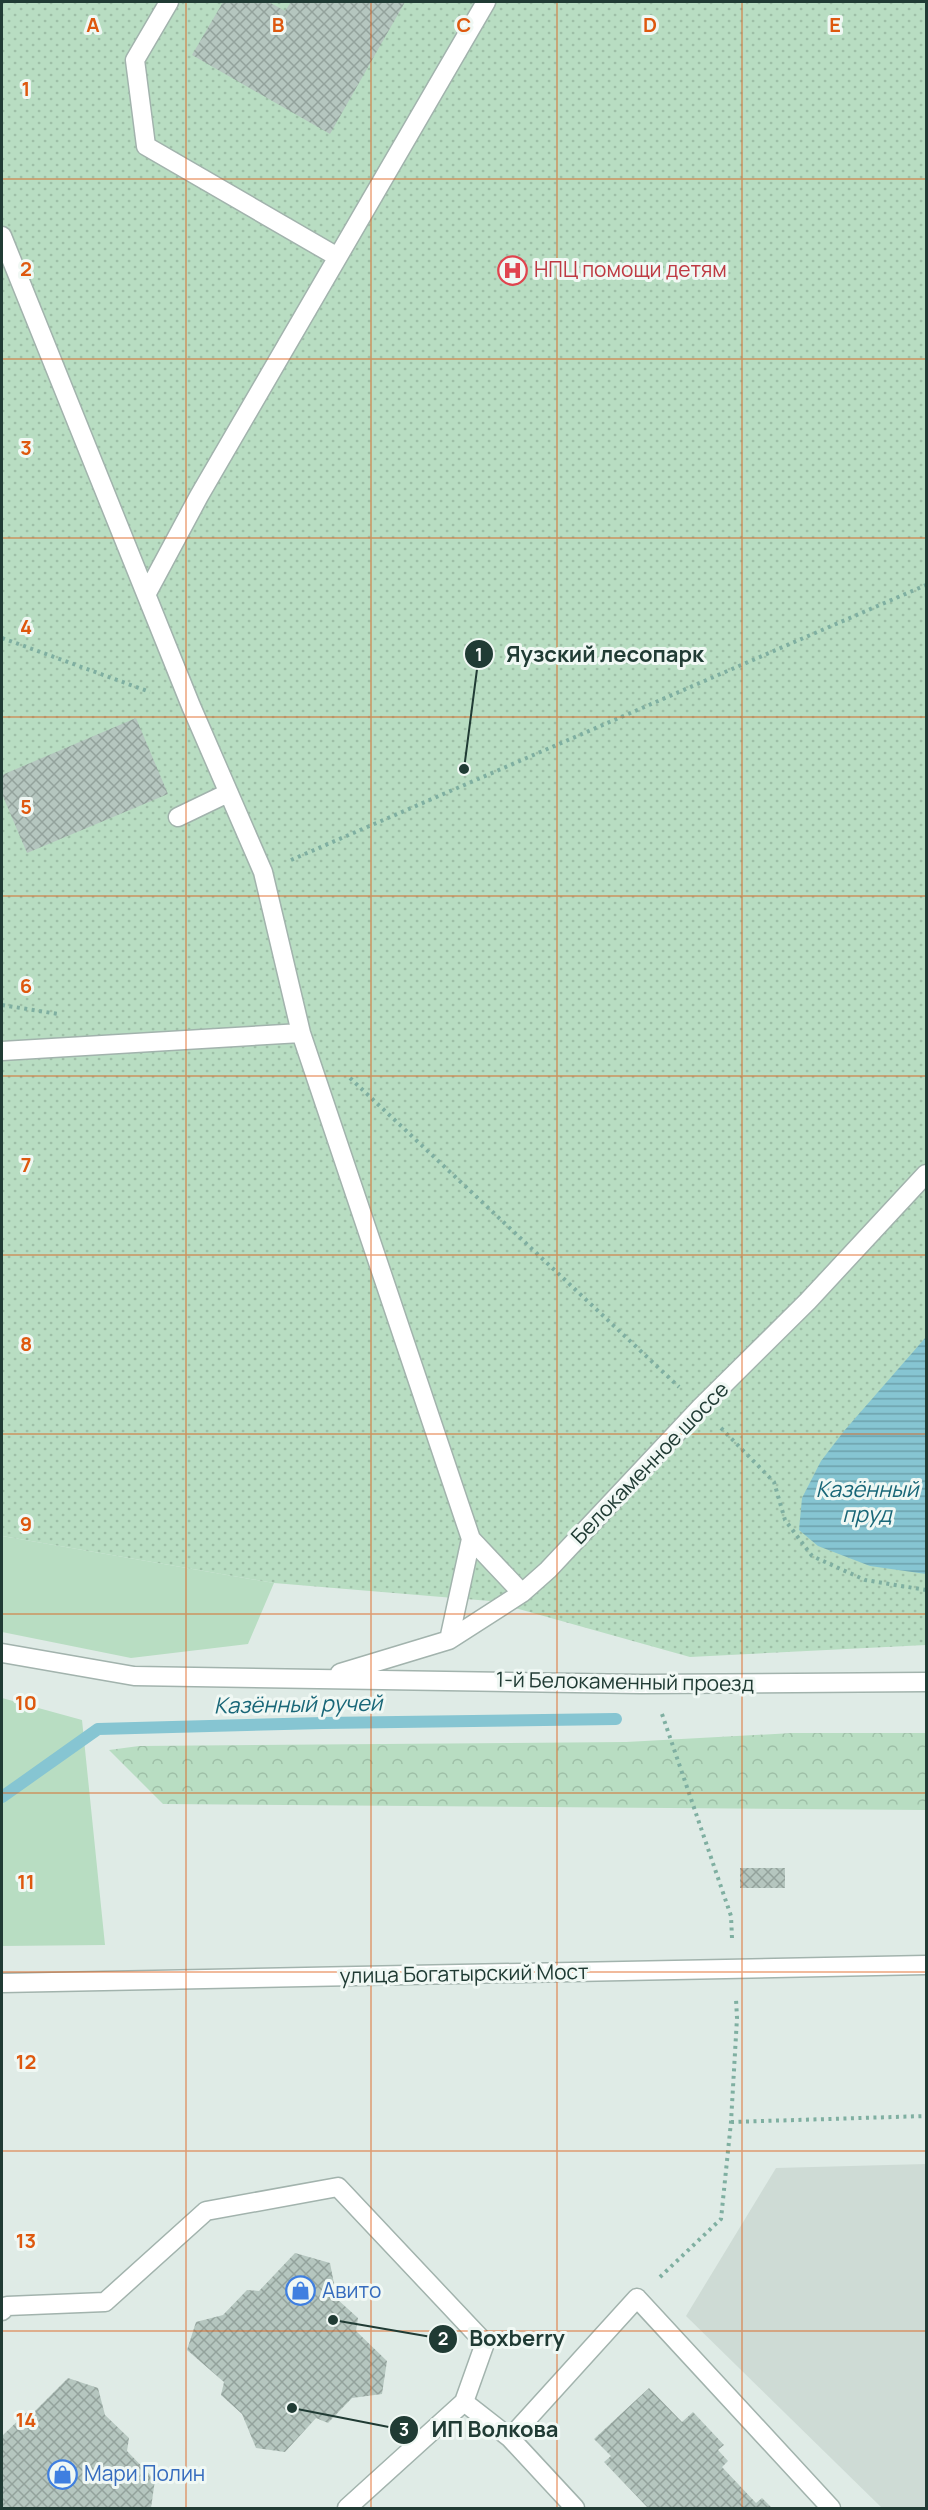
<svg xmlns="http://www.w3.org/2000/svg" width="928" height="2510" viewBox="0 0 928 2510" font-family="Manrope,sans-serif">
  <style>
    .built { fill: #cedbd5 }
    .grass { fill: #b8ddc2 }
    .forest { fill: url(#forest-crowns) }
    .park { fill: url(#park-dots) }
    .water { fill: url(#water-rules) }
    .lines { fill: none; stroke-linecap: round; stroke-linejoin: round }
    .stream { stroke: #86c5d2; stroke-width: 12 }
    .building { fill: url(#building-cross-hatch) }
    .minor-casing { stroke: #a2b3ad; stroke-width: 21 }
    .path { stroke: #7fafa1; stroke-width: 4; stroke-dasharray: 3 4.5; stroke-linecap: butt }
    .minor { stroke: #fff; stroke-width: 18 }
    .grid { fill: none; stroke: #de580e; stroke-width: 1.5; stroke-opacity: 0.55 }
    .labels { text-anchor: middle; stroke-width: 6; stroke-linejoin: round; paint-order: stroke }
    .health-label { font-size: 21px; fill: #be3a42; stroke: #f0f8f4; text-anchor: start }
    .street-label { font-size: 21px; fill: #203b34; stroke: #f0f8f4 }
    .shop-label { font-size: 21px; fill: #366cbe; stroke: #f0f8f4; text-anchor: start }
    .water-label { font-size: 22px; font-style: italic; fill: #196778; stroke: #f0f8f4 }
    .grid-label { font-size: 20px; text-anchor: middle; font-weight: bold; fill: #de580e; stroke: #f0f8f4; stroke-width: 6; stroke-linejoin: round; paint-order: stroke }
    .leader { fill: none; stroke: #203b34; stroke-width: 2 }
    .callout-dot { fill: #203b34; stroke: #f0f8f4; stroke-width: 2 }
    .mark-label { font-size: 18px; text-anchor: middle; font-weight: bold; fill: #fff }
    .callout-label { font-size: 22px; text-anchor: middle; font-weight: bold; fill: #203b34; stroke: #f0f8f4; stroke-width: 6; stroke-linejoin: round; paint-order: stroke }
  </style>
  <defs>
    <pattern id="forest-crowns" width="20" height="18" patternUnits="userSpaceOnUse" patternTransform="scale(1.5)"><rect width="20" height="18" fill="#b8ddc2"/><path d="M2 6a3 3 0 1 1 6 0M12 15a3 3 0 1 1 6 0" fill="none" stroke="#9ebfa7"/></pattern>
    <pattern id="park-dots" width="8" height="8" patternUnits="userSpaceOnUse" patternTransform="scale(1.5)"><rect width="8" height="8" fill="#b8ddc2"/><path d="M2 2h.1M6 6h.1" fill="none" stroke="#9ebfa7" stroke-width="1.8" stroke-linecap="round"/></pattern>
    <pattern id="water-rules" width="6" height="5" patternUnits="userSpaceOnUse" patternTransform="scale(1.5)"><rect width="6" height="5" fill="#86c5d2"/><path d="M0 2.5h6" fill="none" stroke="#6da1ab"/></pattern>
    <pattern id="building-cross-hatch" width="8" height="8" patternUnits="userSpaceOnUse" patternTransform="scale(1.5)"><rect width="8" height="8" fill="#b5c6bf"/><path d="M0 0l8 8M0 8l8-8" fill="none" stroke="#93a29c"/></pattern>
  </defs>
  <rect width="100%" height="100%" fill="#dfebe6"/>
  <!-- built -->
  <path class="built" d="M926 2164V2508H882L686 2316 776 2168Z"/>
  <!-- grass -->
  <path class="grass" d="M2 1536 274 1583 248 1644 131 1658 2 1632Z
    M2 1698 82 1720 105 1945 2 1946Z"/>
  <!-- forest -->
  <path class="forest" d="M792 1733H926V1810L163 1804 109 1750 139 1746 626 1742Z"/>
  <!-- park -->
  <path class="park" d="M2 2H926V1645L690 1657 490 1601 274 1583 2 1536Z"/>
  <!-- water -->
  <path class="water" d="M926 1337V1574L870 1566 818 1546 799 1530 802 1498 821 1461 844 1431Z"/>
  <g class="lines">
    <!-- stream -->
    <path class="stream" d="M2 1797 98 1729 323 1723 616 1719"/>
  </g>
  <!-- building -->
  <path class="building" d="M223 2H269L285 11 291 2H405L330 134 192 55Z
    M136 718 168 794 27 853 2 794V775Z
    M740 1868H785V1888H740Z
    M295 2253 330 2263 337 2299 358 2318 356 2331 387 2361 382 2394 352 2398 328 2423 316 2418 285 2452 256 2448 242 2414 221 2395 224 2382 187 2350 196 2322 223 2315 247 2290 259 2291Z
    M68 2378 98 2388 105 2415 129 2438 127 2451 155 2480 151 2508H2V2436L27 2412H34Z
    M649 2388 682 2422 693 2412 724 2445 718 2450 728 2461 722 2467 756 2503 762 2498 772 2508H648L604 2462 611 2456 594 2439Z"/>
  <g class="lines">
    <defs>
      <path id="minor" d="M169 2 135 60 146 146 336 256
        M2 236 191 706 263 872 301 1033 471 1539 522 1593
        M147 593 199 496 486 2
        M178 817 228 793
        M2 1051 301 1033
        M449 1640 471 1539
        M2 1653 134 1676 641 1684 926 1682
        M340 1673 449 1640 522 1593 548 1570 701 1407 808 1301 926 1174
        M2 1983 926 1965
        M2 2311 7 2306 105 2302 206 2211 338 2187 485 2343 464 2402 347 2508
        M464 2402 510 2438
        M575 2508 510 2438 637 2298 831 2508"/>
    </defs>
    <!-- minor casing -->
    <use href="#minor" class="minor-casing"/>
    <!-- path -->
    <path class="path" d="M2 638 150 692
      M291 860 926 585
      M2 1005 58 1014
      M350 1078 679 1387
      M721 1428 774 1482 785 1520 812 1556 865 1580 926 1590
      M662 1714 731 1916 732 1938
      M731 2122 926 2116
      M660 2277 721 2219 731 2122 737 2018 736 1999"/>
    <!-- minor -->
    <use href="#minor" class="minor"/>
  </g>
  <!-- grid -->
  <path class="grid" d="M186 2V2508M371 2V2508M557 2V2508M742 2V2508M2 179H926M2 359H926M2 538H926M2 717H926M2 896H926M2 1076H926M2 1255H926M2 1434H926M2 1614H926M2 1793H926M2 1972H926M2 2151H926M2 2331H926"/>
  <!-- icons -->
  <defs>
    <symbol id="hospital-ring" viewBox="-11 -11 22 22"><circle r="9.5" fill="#f0f8f4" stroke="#e0444e" stroke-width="1.5"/><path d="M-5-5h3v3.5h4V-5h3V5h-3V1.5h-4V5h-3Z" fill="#e0444e"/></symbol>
    <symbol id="shop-ring" viewBox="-11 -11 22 22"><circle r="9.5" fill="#f0f8f4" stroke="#3f7fe0" stroke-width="1.5"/><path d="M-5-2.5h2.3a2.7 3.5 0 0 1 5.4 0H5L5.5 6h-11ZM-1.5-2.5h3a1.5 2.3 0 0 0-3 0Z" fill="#3f7fe0"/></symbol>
  </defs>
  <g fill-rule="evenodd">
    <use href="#hospital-ring" x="496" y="254" width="33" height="33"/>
    <use href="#shop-ring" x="284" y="2274" width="33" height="33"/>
    <use href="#shop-ring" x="46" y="2458" width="33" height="33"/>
  </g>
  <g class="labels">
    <!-- health labels -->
    <g class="health-label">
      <text x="534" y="277">НПЦ помощи детям</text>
    </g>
    <!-- street labels -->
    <g class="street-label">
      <text transform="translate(650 1463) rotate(-46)" y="7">Белокаменное шоссе</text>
      <text transform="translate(625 1682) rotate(1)" y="7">1-й Белокаменный проезд</text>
      <text transform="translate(464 1974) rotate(-1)" y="7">улица Богатырский Мост</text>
    </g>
    <!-- shop labels -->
    <g class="shop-label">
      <text x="322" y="2298">Авито</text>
      <text x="84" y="2481">Мари Полин</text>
    </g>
    <!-- water labels -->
    <g class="water-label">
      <text x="867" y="1497">Казённый<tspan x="867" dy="25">пруд</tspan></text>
      <text transform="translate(298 1704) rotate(-1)" y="8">Казённый ручей</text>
    </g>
  </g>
  <g class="grid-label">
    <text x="93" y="32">A</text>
    <text x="278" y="32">B</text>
    <text x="464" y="32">C</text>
    <text x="650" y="32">D</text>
    <text x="835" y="32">E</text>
    <text x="26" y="96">1</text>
    <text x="26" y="276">2</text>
    <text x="26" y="455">3</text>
    <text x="26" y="634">4</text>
    <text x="26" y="814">5</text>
    <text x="26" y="993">6</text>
    <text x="26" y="1172">7</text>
    <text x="26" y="1351">8</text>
    <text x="26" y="1531">9</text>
    <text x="26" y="1710">10</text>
    <text x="26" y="1889">11</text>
    <text x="26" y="2069">12</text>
    <text x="26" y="2248">13</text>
    <text x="26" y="2427">14</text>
  </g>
  <!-- callouts -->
  <path class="leader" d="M464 769L479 654M333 2320L443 2339M292 2408L404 2430"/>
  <g class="callout-dot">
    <circle cx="464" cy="769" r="6"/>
    <circle cx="333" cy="2320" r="6"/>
    <circle cx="292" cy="2408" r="6"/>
    <circle cx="479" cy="654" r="15"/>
    <circle cx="443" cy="2339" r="15"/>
    <circle cx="404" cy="2430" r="15"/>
  </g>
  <g class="mark-label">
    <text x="479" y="661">1</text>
    <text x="443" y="2345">2</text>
    <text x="404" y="2436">3</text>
  </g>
  <g class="callout-label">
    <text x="605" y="662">Яузский лесопарк</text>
    <text x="517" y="2346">Boxberry</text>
    <text x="495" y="2437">ИП Волкова</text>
  </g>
  <!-- border -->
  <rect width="928" height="2510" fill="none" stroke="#203b34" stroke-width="6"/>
</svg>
